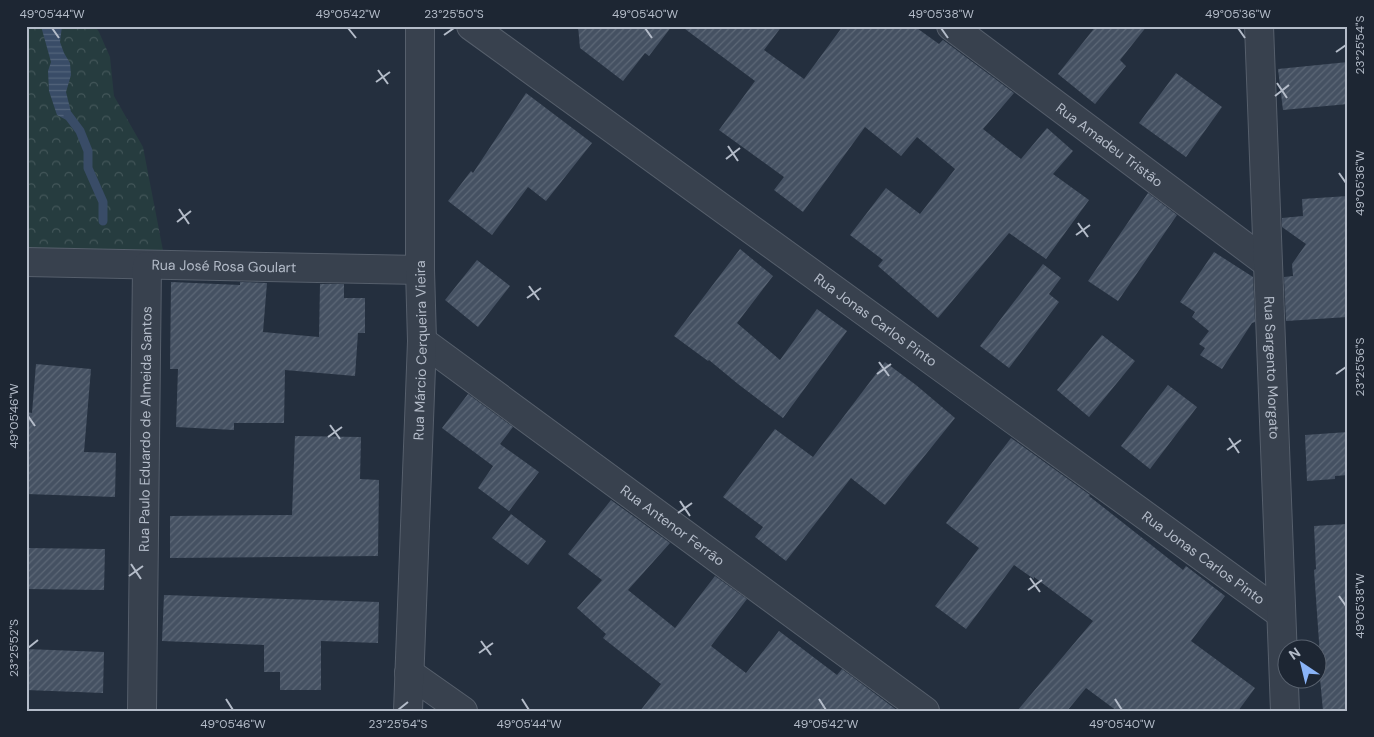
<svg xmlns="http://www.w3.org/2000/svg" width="1374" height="737" viewBox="0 0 1374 737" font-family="'DM Sans',sans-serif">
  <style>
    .forest { fill: url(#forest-crowns) }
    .water { fill: url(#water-rules) }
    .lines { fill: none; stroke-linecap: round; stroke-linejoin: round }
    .stream { stroke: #394c67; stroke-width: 9 }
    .building { fill: url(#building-hatch) }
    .minor-casing { stroke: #565f6c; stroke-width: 30 }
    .minor { stroke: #38414e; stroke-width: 28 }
    .ticks { fill: none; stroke: #b4bcc9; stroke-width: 2 }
    .labels { text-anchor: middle; stroke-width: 4; stroke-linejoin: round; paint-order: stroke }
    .street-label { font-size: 14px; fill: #b4bcc9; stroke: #1d2633 }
    .neatline { fill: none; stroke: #b4bcc9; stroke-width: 2 }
    .ticks-label { font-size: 12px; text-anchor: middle; fill: #b4bcc9 }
  </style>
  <defs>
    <pattern id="forest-crowns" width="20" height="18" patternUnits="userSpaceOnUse" patternTransform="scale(1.25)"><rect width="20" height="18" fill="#263c3f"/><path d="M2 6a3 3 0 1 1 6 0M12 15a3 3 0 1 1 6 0" fill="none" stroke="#435659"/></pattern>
    <pattern id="water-rules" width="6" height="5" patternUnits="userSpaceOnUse" patternTransform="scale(1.25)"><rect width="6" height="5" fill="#394c67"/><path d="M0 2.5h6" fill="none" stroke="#53647b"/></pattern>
    <pattern id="building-hatch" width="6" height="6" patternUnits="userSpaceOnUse" patternTransform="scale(1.25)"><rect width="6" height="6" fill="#455162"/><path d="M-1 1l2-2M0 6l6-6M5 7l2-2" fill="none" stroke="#5d6877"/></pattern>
  </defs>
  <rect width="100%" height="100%" fill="#242f3e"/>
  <!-- forest -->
  <path class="forest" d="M26 26H95L99 32 110 57 114 96 143 147 166 266 26 262Z"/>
  <!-- water -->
  <path class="water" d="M41 26H62L60 42 64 53 70 63 71 75 66 92 74 124 57 115 49 91 48 71 51 62Z"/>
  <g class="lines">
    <!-- stream -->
    <path class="stream" d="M68 115 80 131 88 151V168L103 202V221"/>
  </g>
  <!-- building -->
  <path class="building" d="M578 26H672L649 56 645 53 623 81 580 48Z
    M681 26H782L764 50 804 79 843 26H914L939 44 943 40 1014 93 983 129 1021 159 1047 128 1073 151 1053 174 1089 200 1046 259 1009 233 938 318 878 266 883 260 850 235 886 188 920 214 955 169 917 137 901 156 865 127 803 212 774 190 784 177 719 130 755 81Z
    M1096 26H1147L1120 60 1126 66 1095 104 1058 74Z
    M1348 62V104L1283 110 1278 69Z
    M1176 73 1222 107 1186 157 1139 123Z
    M526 93 592 143 546 201 528 187 492 235 448 201 471 171 473 173Z
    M1148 193 1177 215 1118 301 1088 281Z
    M1348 196V317L1286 321 1284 277 1293 276 1292 264 1306 244 1282 227V218L1303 216 1302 199Z
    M740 249 773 276 737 323 780 360 817 309 847 331 783 418 738 384 709 360 708 361 674 336Z
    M1214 252 1253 277 1255 322 1252 323 1222 369 1200 355 1205 348 1199 344 1209 331 1192 317 1195 312 1180 302Z
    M477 260 510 286 478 327 445 300Z
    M1043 264 1061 278 1049 294 1059 302 1009 368 980 346Z
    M171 282 240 285V282L267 283 263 332 319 337 320 284H344V298H365V333H358L355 376 285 370 284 423H234V430L176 427 178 369H170Z
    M1102 335 1135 361 1089 417 1057 390Z
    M885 362 916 385 955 418 885 505 851 478 786 561 755 537 763 527 723 497 775 429 813 457Z
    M36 364 91 369 84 452 116 453 115 497 26 494V412L32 413Z
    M1168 385 1197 407 1150 469 1121 446Z
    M468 394 513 427 500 444 539 472 509 511 478 488 493 466 442 428Z
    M1348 432V475L1335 476V479L1307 481 1305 435Z
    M295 436 361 437 360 479 379 480 378 556 170 558V516L292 515Z
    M1011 438 1090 495 1089 496 1183 570 1186 566 1225 596 1191 641 1255 688 1238 711H1117L1086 688 1067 711H1017L1093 621 1034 577V579L1014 565 966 629 935 606 979 548 946 523Z
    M611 500 670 543 628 590 675 628 715 576 747 599 711 646 746 673 779 631 837 675 842 669 898 711H640L661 684 603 638 606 634 577 608 602 580 568 554Z
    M511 514 546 541 528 565 492 538Z
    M1348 524V711H1323L1318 656H1320L1314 570 1316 569 1314 526Z
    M26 548 105 549 104 590 26 589Z
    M164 595 379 602 378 643 321 641V690H280V672H264V645L162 641Z
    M26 649 104 652 103 693 26 690Z"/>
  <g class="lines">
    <defs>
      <g id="minor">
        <path id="s1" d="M471 26 1281 614"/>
        <path id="s2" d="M951 26 1267 263"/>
        <path id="s3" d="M1259 26 1285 711"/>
        <path id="s4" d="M26 262 420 270"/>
        <path id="s5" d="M422 341 925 711"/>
        <path d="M409 673 463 711"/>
        <path id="s6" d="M142 711 147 266"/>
        <path id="s7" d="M408 711 422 341 420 270V26"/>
      </g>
    </defs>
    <!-- minor casing -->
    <use href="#minor" class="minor-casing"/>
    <!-- minor -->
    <use href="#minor" class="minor"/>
  </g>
  <!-- ticks -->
  <path class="ticks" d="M52 28 59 38M348 28 356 38M645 28 652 38M941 28 948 38M1238 28 1245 38M444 35 454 28M1336 52 1346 45M378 70 388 84M376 82 390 72M1277 83 1287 98M1275 96 1289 85M728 146 738 161M726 159 740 148M1339 173 1346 183M179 209 189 224M177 222 191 211M1078 223 1088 237M1076 235 1090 225M529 286 539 300M527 298 541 288M879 362 889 376M877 374 891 364M1336 374 1346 367M28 416 35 426M330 425 340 439M328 437 342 427M1229 438 1239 453M1227 450 1241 440M680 501 690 516M678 513 692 503M131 564 141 579M129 576 143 566M1030 578 1040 592M1028 590 1042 580M1339 596 1346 606M481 641 491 655M28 648 38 640M479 653 493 643M226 699 233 710M522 699 529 710M819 699 826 710M1115 699 1122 710M398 710 408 702"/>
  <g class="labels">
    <!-- street labels -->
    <g class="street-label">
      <text dy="5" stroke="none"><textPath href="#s2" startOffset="198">Rua Amadeu Tristão</textPath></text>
      <text dy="5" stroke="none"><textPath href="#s4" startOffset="198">Rua José Rosa Goulart</textPath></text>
      <text dy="5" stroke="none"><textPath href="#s1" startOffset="500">Rua Jonas Carlos Pinto</textPath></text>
      <text dy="5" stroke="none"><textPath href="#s7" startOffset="361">Rua Márcio Cerqueira Vieira</textPath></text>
      <text dy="5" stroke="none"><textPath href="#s3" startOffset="342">Rua Sargento Morgato</textPath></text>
      <text dy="5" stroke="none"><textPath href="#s6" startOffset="282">Rua Paulo Eduardo de Almeida Santos</textPath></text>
      <text dy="5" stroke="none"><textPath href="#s5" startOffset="311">Rua Antenor Ferrão</textPath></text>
      <text dy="5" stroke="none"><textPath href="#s1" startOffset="905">Rua Jonas Carlos Pinto</textPath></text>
    </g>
  </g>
  <!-- border -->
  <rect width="1374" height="737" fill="none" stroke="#1d2633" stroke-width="55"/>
  <!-- north arrow -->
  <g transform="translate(1302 664) rotate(325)"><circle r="24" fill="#1d2633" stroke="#59626f"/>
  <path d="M0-4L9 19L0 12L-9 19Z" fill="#8ab4f8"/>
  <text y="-8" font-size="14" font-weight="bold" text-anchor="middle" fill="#b4bcc9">N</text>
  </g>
  <rect x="28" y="28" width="1318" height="682" class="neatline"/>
  <g class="ticks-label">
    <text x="52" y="18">49°05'44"W</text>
    <text x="348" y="18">49°05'42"W</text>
    <text x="454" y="18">23°25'50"S</text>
    <text x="645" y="18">49°05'40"W</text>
    <text x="941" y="18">49°05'38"W</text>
    <text x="1238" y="18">49°05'36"W</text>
    <text transform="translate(1360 45) rotate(-90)" y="4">23°25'54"S</text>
    <text transform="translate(1360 183) rotate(-90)" y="4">49°05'36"W</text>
    <text transform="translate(1360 367) rotate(-90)" y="4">23°25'56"S</text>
    <text transform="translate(14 416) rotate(-90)" y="4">49°05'46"W</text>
    <text transform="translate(1360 606) rotate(-90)" y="4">49°05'38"W</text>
    <text transform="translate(14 648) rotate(-90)" y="4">23°25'52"S</text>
    <text x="233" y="728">49°05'46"W</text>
    <text x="398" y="728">23°25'54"S</text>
    <text x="529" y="728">49°05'44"W</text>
    <text x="826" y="728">49°05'42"W</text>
    <text x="1122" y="728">49°05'40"W</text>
  </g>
</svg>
